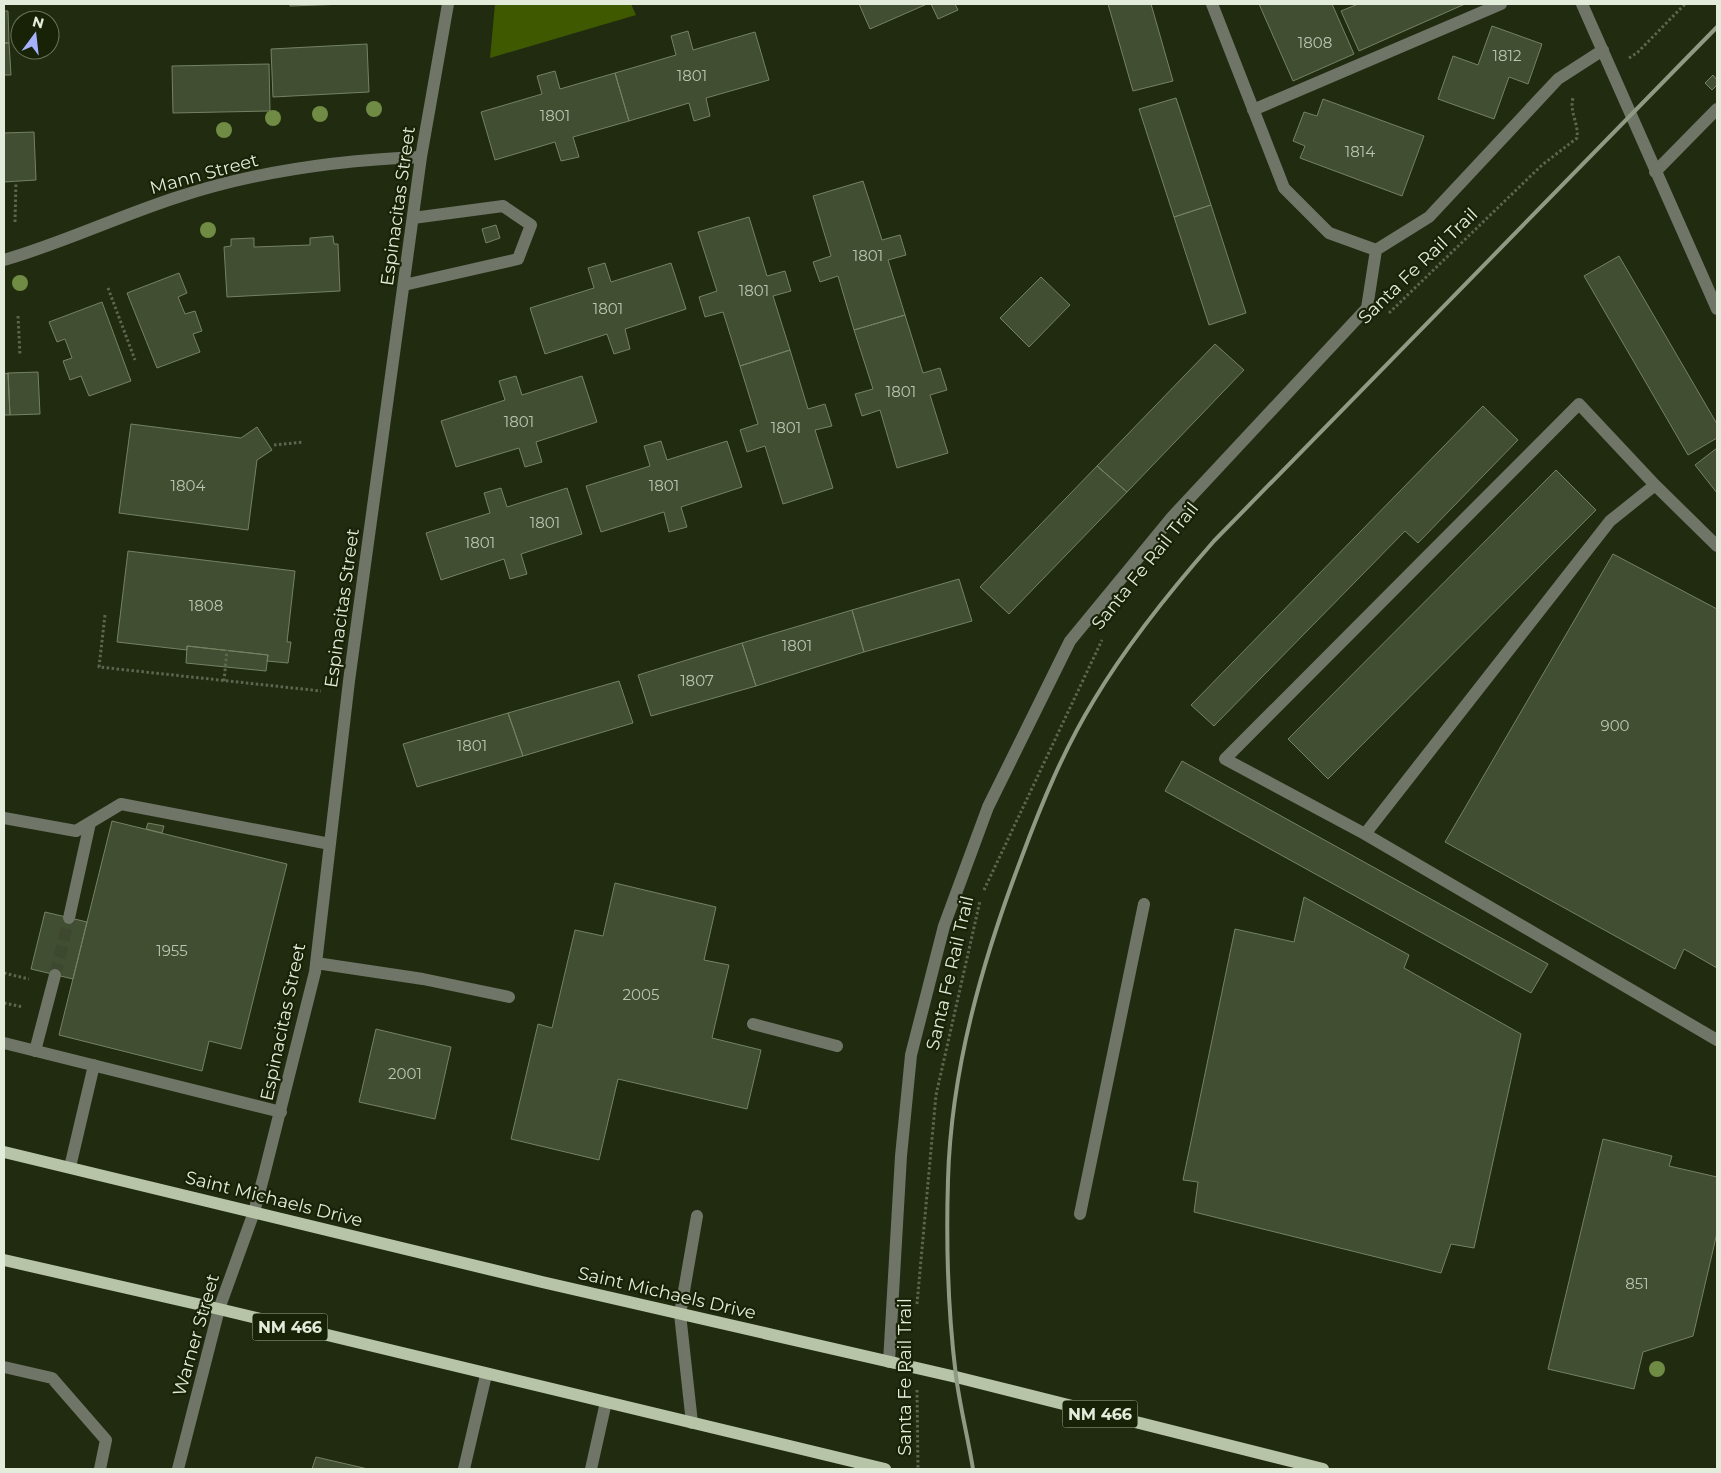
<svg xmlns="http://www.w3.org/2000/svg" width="1721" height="1473" viewBox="0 0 1721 1473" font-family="Montserrat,sans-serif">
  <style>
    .green { fill: #3f5900 }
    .building { fill: #424e31; stroke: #748262 }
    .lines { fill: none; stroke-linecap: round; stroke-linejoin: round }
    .minor-tunnel { stroke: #3e482e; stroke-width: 12; stroke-dasharray: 12 6; stroke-linecap: butt }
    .path { stroke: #5d664f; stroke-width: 3; stroke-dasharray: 2.5 2.5; stroke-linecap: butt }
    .minor { stroke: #6f7567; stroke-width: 12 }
    .major { stroke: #b7c4a7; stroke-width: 12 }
    .rail { stroke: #909984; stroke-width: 4 }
    .tree { fill: #708b44 }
    .labels { text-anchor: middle; stroke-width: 4.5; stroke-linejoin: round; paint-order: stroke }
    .number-label { font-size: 15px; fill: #bbc4b0 }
    .shield { fill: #182206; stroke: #a6af9a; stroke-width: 1 }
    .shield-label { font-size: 16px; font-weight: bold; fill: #e3ebda }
    .street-label { font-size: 18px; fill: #e3ebda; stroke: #182206 }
  </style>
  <rect width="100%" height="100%" fill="#212b10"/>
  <!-- green -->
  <path class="green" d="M495 4H631L636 15 490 58Z"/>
  <!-- building -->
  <path class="building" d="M290 4H347L290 6Z
    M859 4H927L870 29Z
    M931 4H955L958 10 938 19Z
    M1108 4H1151L1173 81 1133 91Z
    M1259 4H1332L1354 54 1293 81Z
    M1358 4H1465L1359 51 1341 11Z
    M4 11H8L9 43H4Z
    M1492 26 1542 44 1528 84 1509 77 1494 119 1438 99 1453 56 1478 65Z
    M688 31 693 50 755 32 769 80 706 98 710 116 694 121 689 103 629 121 615 73 676 55 671 36Z
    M4 43H9L11 75H4Z
    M367 44 369 92 273 97 271 49Z
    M269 64 270 111 173 113 172 66Z
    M555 71 560 89 615 73 629 121 573 137 579 157 561 161 555 142 495 160 481 112 542 94 537 76Z
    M1713 75 1717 80V85L1712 90 1705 83Z
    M1176 98 1211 205 1174 217 1139 109Z
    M1323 99 1424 136 1402 196 1300 158 1305 146 1293 141 1304 112 1317 116Z
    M34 132 36 180 4 182V133Z
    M863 181 882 240 900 235 906 255 888 260 905 315 854 330 838 276 820 282 813 262 831 256 813 196Z
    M1211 205 1246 313 1209 325 1174 217Z
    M749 217 767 276 785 271 791 291 773 296 790 350 740 366 723 312 705 317 699 297 717 291 698 232Z
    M496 225 500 238 486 243 482 229Z
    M333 236 334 244H338L340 291 227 297 224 247 231 246V239L254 238V247L310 245V238Z
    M1619 256 1717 424V438L1688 455 1584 276Z
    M605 263 611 282 671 263 686 309 625 329 630 349 614 354 607 334 545 354 530 308 594 288 588 268Z
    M179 273 187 293 178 297 185 314 195 311 202 331 193 334 200 352 157 368 127 293Z
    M1041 277 1070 305 1029 347 1000 318Z
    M102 302 131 381 89 396 81 376 70 380 63 361 72 358 65 339 57 342 49 322Z
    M905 315 923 373 940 368 947 390 930 395 948 453 897 468 880 410 862 416 855 394 873 389 854 330Z
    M1215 344 1244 370 1127 492 1097 466Z
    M790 350 808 409 825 404 832 426 815 430 833 488 783 504 765 446 747 452 740 430 758 424 740 366Z
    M38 372 40 414 10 415 8 373Z
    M8 373 10 415H4V374Z
    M516 376 522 395 582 376 597 422 536 442 542 462 525 467 519 448 456 467 441 421 505 400 499 381Z
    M1483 406 1518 440 1418 543 1405 531 1214 726 1191 705Z
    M131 424 241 438 257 427 272 450 257 460 248 530 119 513Z
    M661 441 667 460 727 441 742 487 681 507 687 527 669 532 664 512 601 532 586 486 650 466 644 446Z
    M1717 448V493L1695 465Z
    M1097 466 1127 492 1009 614 980 587Z
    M1556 470 1596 510 1328 779 1288 739Z
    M501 488 507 507 567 488 582 534 521 554 527 574 510 579 504 559 441 580 426 533 490 513 484 493Z
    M128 551 295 571 287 642H291L288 663 267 661 268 655 187 646V650L117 642Z
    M1613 554 1717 609V968L1684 949 1675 969 1445 842Z
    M959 579 972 621 864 652 852 610Z
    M852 610 864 652 756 686 742 643Z
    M742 643 756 686 651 716 638 675Z
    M187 646 268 655 266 671 186 663Z
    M619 681 633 723 523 756 508 713Z
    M508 713 523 756 417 787 403 744Z
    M1182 761 1548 964 1531 993 1165 791Z
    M112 821 287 864 241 1049 209 1041 202 1071 59 1035Z
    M148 823 164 826 162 833 146 829Z
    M615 883 716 907 704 960 729 965 712 1038 761 1050 747 1109 618 1079 599 1160 511 1139 538 1024 552 1028 575 930 603 936Z
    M1304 897 1409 955 1404 968 1521 1034 1474 1248 1451 1244 1441 1273 1194 1212 1198 1182 1183 1180 1235 929 1294 942Z
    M45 912 87 922 73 979 31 969Z
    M376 1029 451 1047 435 1119 359 1102Z
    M1603 1139 1672 1156 1669 1166 1717 1177V1233L1693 1336 1643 1352 1634 1389 1548 1369Z
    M316 1457 368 1469H312Z"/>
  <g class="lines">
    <!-- minor-tunnel -->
    <path class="minor-tunnel" d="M55 975 69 918"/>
    <!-- path -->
    <path class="path" d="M1629 58 1637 53 1685 4
      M15 222 16 181
      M108 288 135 360
      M1389 313 1542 165 1577 138C1579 124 1569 111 1573 98
      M18 316 20 356
      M274 445 303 442
      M105 615 99 667 321 691
      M224 681 227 650
      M984 890 1102 640
      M4 973 29 979
      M4 1003 23 1007
      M917 1304 936 1095 980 901
      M917 1390 918 1469"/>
    <!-- minor -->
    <path class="minor" d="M1212 4 1284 188 1329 233 1376 250 1429 217 1558 79 1603 50
      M1582 4 1717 309
      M1253 110 1501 4
      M1655 172 1717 109
      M4 260C63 243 119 216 178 197 257 171 339 160 421 157
      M404 285 518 259 531 225 503 206 413 218
      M1717 546 1655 485 1610 521 1365 834 1717 1040
      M4 818 76 831 121 804 330 844
      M1365 834 1225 759 1579 404 1655 485
      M69 918 90 823
      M316 963 423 979 509 997
      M753 1024 837 1046
      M4 1043 281 1112
      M35 1051 55 975
      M70 1167 94 1065
      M1080 1214 1144 904
      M889 1362 901 1156 911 1055 944 926 988 807 1070 641 1172 517 1367 308 1376 250
      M4 1367 52 1378 106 1440 100 1469
      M692 1423 680 1314 697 1216
      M178 1469 219 1309 254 1212 264 1175 315 972 349 681 421 157 448 4
      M464 1469 486 1375
      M591 1469 606 1402"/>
    <!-- major -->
    <path class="major" d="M4 1152 542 1282 956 1377 1323 1469
      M4 1260 219 1309 885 1469"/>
    <!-- rail -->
    <path class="rail" d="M973 1469C968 1438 960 1407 956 1376 948 1312 946 1245 948 1180 951 1070 982 962 1021 859 1041 805 1063 751 1094 700 1128 643 1170 591 1214 541L1717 27"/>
  </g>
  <!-- trees -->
  <g class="tree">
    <circle cx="374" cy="109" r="8"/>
    <circle cx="320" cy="114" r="8"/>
    <circle cx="273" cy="118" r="8"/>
    <circle cx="224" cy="130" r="8"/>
    <circle cx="208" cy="230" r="8"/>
    <circle cx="20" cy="283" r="8"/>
    <circle cx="1657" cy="1369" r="8"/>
  </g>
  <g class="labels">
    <!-- number labels -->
    <g class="number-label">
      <text x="1315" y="48">1808</text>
      <text x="1507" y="61">1812</text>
      <text x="692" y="81">1801</text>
      <text x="555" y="121">1801</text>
      <text x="1360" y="157">1814</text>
      <text x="868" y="261">1801</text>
      <text x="754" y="296">1801</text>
      <text x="608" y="314">1801</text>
      <text x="901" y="397">1801</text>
      <text x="519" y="427">1801</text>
      <text x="786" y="433">1801</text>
      <text x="188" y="491">1804</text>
      <text x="664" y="491">1801</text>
      <text x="545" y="528">1801</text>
      <text x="480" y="548">1801</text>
      <text x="206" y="611">1808</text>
      <text x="797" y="651">1801</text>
      <text x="697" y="686">1807</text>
      <text x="1615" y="731">900</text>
      <text x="472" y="751">1801</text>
      <text x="172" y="956">1955</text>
      <text x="641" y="1000">2005</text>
      <text x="405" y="1079">2001</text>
      <text x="1637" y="1289">851</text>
    </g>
    <!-- shield labels -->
    <g class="shield">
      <rect x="252.5" y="1313.5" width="75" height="27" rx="4"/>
      <rect x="1062.5" y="1400.5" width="75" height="27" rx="4"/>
    </g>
    <g class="shield-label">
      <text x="290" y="1333">NM 466</text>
      <text x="1100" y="1420">NM 466</text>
    </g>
    <!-- street labels -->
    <g class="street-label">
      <text transform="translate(204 174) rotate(-15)" y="6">Mann Street</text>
      <text transform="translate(398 206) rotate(-82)" y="6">Espinacitas Street</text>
      <text transform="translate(1418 266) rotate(-44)" y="6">Santa Fe Rail Trail</text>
      <text transform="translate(1145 566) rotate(-51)" y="6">Santa Fe Rail Trail</text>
      <text transform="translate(342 608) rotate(-82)" y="6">Espinacitas Street</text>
      <text transform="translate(950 973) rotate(-77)" y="6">Santa Fe Rail Trail</text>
      <text transform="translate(283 1022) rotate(-78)" y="6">Espinacitas Street</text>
      <text transform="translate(274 1199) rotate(14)" y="6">Saint Michaels Drive</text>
      <text transform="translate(667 1293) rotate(13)" y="6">Saint Michaels Drive</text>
      <text transform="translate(196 1335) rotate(-74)" y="6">Warner Street</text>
      <text transform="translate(905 1377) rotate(-90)" y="6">Santa Fe Rail Trail</text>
    </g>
  </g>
  <!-- border -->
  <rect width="1721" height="1473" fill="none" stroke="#e3ebda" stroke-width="10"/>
  <!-- north arrow -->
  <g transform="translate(35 35) rotate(15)"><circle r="24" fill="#182206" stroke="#69725b"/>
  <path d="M0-4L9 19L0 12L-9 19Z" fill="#a5b1fc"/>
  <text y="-8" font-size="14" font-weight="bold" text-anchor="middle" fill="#e3ebda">N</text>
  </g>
</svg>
